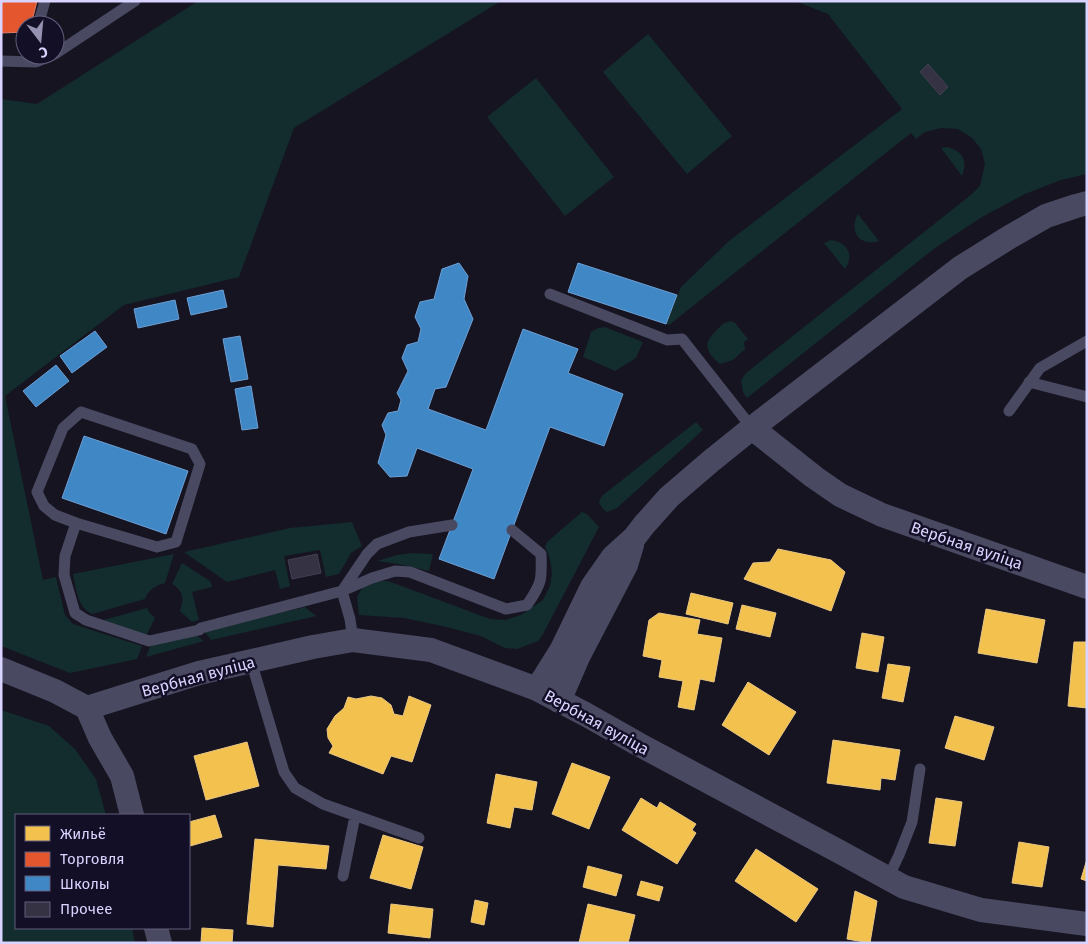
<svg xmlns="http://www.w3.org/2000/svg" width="1088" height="944" viewBox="0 0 1088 944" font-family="'Fira Sans',sans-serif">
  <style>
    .green { fill: #132c2d }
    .homes { fill: #f2c14e; stroke: #eac783 }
    .shops { fill: #e4572e; stroke: #e17c6d }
    .schools { fill: #3f88c5; stroke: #6d9fd6 }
    .building { fill: #343243; stroke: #433f54 }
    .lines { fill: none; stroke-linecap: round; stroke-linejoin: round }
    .lane { stroke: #4a4962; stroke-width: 11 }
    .street { stroke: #4a4962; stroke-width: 24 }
    .labels { text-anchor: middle; stroke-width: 5; stroke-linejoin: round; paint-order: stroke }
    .street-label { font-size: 16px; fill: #d9d4ff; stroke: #130f26 }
  </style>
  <rect width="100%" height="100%" fill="#161421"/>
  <!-- green -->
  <path class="green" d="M198 1H501L294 128 239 277 124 305 5 396 43 580 56 577 65 615 73 624 142 646 137 659 70 673 1 646V99L37 104Z
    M795 1H1087V174L1061 180 1025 194 982 217 935 248 747 398 743 392 741 380 746 373 972 194 980 186 985 164 981 149 972 138 958 129 941 128 925 132 916 139 911 133 669 325 666 324 681 287 729 241 902 109 828 14Z
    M648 34 732 136 687 174 603 72Z
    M536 78 614 177 565 216 487 117Z
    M947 147C963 151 968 161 962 176L941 148Z
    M858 214 879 241C860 247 848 232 858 214Z
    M831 240C847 242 855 255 845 269L824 243Z
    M731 321 735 323 748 339 744 342 745 349 733 360 720 364C706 352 702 343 717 330 721 325 724 322 731 321Z
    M605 327 643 342 636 358 615 371 583 357 591 332 598 328Z
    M696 422 703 430 617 508 607 512 603 509 599 503 600 499 603 495Z
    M582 512 587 514 599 527 542 636 538 641 533 643 517 649 505 648 481 636 442 626 404 618 359 615 357 597 362 588 378 581H387L399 585 490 619 505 620 521 615 543 600 550 586 552 574 551 565 549 556 545 547 547 542Z
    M352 522 362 546 351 553 339 574 326 577 320 550 284 556 290 586 280 589 275 570 227 582 184 552 290 528Z
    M412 553 433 554 429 571 398 564 377 561 397 555Z
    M174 554 165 583C155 586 149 589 145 599L92 614C77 607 76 588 73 574Z
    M182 563 210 581 212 587 192 592 199 620 192 622 180 611C184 598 184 592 172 584Z
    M305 607 316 616 211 640 204 631Z
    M147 608 149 612 155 618 146 636 100 621Z
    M195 634 204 641 146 657 151 644Z
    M1 710 49 726 75 749 96 779 106 815H16V928H132L135 943H1Z"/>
  <!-- homes -->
  <path class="homes" d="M778 549 831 560 845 572 831 611 744 579 753 563 770 562Z
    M691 593 733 603 728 624 686 614Z
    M742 605 776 613 770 637 736 629Z
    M986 609 1045 620 1037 663 978 653Z
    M659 613 700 620 697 634 722 638 714 682 700 679 694 710 678 707 683 681 659 677 662 660 643 656 649 620Z
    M862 633 884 637 878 672 856 668Z
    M1074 642H1087V708L1068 706Z
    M888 664 910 667 903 702 882 698Z
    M748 682 796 712 769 755 722 725Z
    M371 696 382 698 391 705 394 714 403 716 409 696 431 705 412 762 391 756 383 774 329 753 333 746 328 738 327 729 335 716 344 708 348 697 356 699Z
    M955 716 994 727 984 760 945 748Z
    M833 740 900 750 895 780 881 778 880 790 827 783Z
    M247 742 259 786 206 800 194 756Z
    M572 763 610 777 589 829 552 814Z
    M496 774 537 782 532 810 514 807 510 828 487 823Z
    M641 798 657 808 660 802 696 824 692 830 696 833 677 864 622 830Z
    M936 798 962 802 955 846 929 843Z
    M215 815 222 837 190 846 189 841V822Z
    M383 835 423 847 411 889 370 878Z
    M255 839 329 846 326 869 278 865 273 927 247 924Z
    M1019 842 1049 847 1042 887 1012 883Z
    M756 849 818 889 796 922 735 881Z
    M1087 859V881L1081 879Z
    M588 866 622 875 616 896 583 887Z
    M641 881 663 887 659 901 637 895Z
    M855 891 877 901 870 943 847 939Z
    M475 900 488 903 484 925 471 922Z
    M391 904 433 909 430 938 388 933Z
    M588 904 635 915 628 943H579Z
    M202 928 233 930 232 943 201 942Z"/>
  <!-- shops -->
  <path class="shops" d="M1 1H37L31 25H25V32L1 33Z"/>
  <!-- schools -->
  <path class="schools" d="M459 263 468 276 464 299 473 319 446 387 435 389 428 409 486 430 523 329 578 349 568 373 623 394 604 446 550 427 494 579 439 559 473 469 417 448 407 476 390 477 378 463 386 435 382 425 388 413 398 411 401 400 397 393 408 371 402 358 407 345 418 342 421 329 415 317 420 302 434 299 442 269Z
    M578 263 677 295 666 324 568 292Z
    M223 290 227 307 191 315 187 298Z
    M175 300 179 319 138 328 134 309Z
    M95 331 107 347 72 373 60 356Z
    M240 336 248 379 231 382 223 339Z
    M56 365 69 381 36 407 23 391Z
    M251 386 258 428 242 430 235 389Z
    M84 436 188 471 166 534 62 498Z"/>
  <!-- building -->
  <path class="building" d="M928 64 948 87 940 95 920 72Z
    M317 554 321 573 292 579 288 560Z"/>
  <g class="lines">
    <!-- lane -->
    <path class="lane" d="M38 25 45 1
      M55 54 135 1
      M1 61 36 62 53 55
      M550 294 667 340 682 339 752 428
      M1029 382 1087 397
      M1009 411 1040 368 1087 341
      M76 523 157 547 176 542 200 464 192 449 81 412 63 428 37 492 44 506 55 515 76 523 65 556 64 575 75 613 86 620 149 641 199 630 201 628 342 591 350 619 353 640
      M452 525 409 532 377 544 367 554 342 591 372 578 395 571 410 572 506 609 527 605C542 583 542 580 541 554L512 530
      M251 661 284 772 295 788 323 804 419 838
      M343 876 355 816
      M888 878 899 855 912 822 920 769"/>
    <!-- street -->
    <path class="street" d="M752 428 814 477 840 495 882 515 1087 587
      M1 669 55 691 87 708 100 738 122 776 132 815
      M537 689 562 649 592 587 613 557 634 538 644 525 669 497 711 461 752 428 960 268 1008 238 1046 216 1076 206 1087 203
      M559 701 578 657 626 565 632 545
      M87 708 199 673 313 647 353 640 431 650 537 689 585 714 638 744 840 852 904 887 981 910 1087 924
      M156 928 160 943"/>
  </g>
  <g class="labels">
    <!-- street labels -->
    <g class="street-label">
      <text transform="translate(967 545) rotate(19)" y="6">Вербная вуліца</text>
      <text transform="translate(198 676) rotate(-15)" y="6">Вербная вуліца</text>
      <text transform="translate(597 722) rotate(29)" y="6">Вербная вуліца</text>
    </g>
  </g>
  <!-- border -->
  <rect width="1088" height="944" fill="none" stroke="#d9d4ff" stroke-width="5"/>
  <!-- legend -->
  <rect x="15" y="814" width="175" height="115" fill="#130f26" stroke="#625e7d"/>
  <rect x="25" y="826" width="25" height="15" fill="#f2c14e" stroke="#625e7d"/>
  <text x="60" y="839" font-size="15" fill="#d9d4ff">Жильё</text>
  <rect x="25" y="852" width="25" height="15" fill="#e4572e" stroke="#625e7d"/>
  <text x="60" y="864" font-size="15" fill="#d9d4ff">Торговля</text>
  <rect x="25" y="876" width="25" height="15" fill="#3f88c5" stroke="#625e7d"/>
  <text x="60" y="889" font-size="15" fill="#d9d4ff">Школы</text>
  <rect x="25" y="902" width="25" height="15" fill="#343243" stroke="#625e7d"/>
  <text x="60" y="914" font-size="15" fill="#d9d4ff">Прочее</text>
  <!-- north arrow -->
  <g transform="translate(40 40) rotate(164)"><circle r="24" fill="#130f26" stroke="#625e7d"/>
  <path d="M0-4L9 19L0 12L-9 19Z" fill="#9591b1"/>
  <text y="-8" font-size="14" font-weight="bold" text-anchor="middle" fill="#d9d4ff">С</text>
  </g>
</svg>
